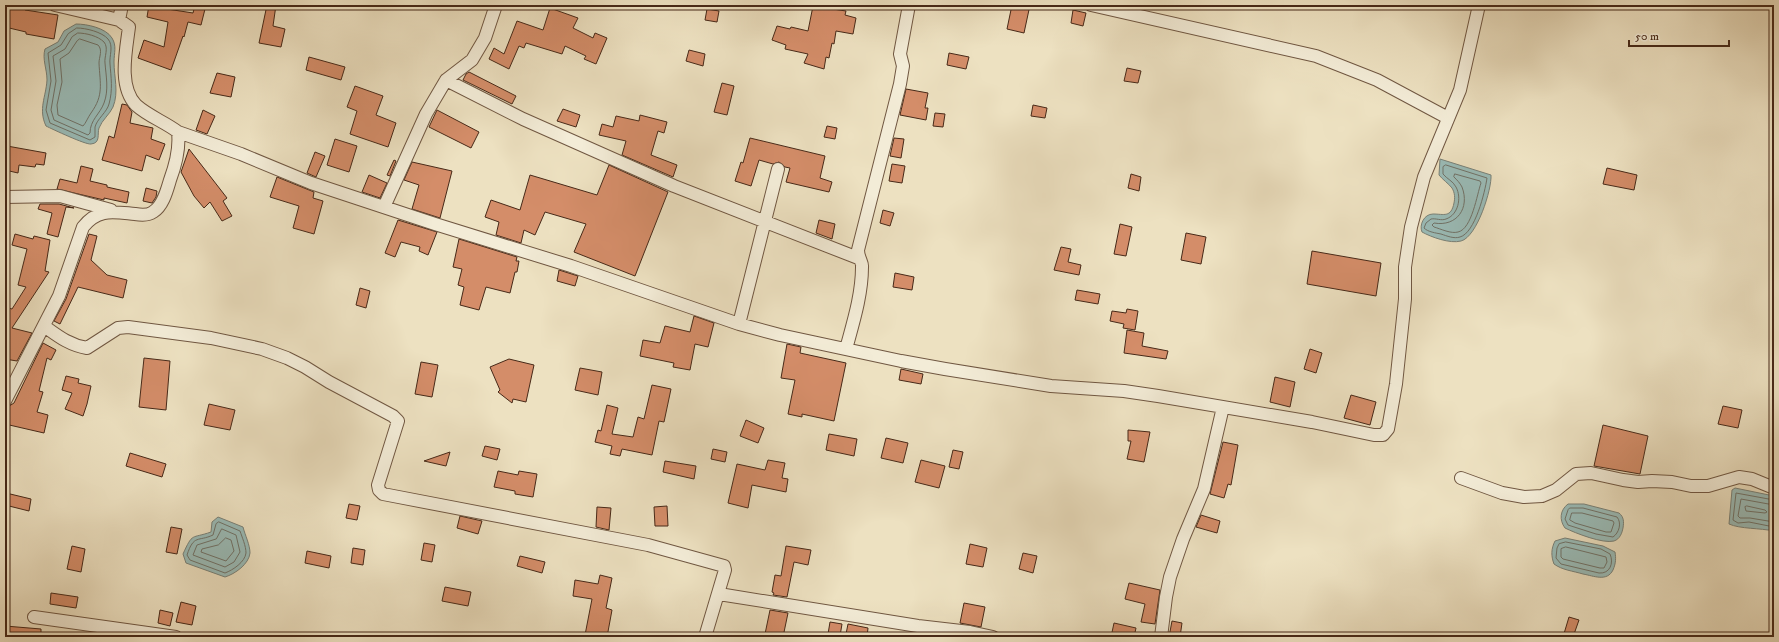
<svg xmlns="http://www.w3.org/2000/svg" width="1779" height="642" viewBox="0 0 1779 642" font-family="'IM FELL DW Pica',serif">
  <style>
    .water { fill: #9abcb8; stroke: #798178 }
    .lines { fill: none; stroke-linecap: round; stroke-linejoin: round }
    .shore { stroke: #707268; stroke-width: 1 }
    .building { fill: #d48d69; stroke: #472918 }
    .street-casing { stroke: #705742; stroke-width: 14 }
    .street { stroke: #f3ecd7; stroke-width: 12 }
  </style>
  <rect width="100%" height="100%" fill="#ede1c1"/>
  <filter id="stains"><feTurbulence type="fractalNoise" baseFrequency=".005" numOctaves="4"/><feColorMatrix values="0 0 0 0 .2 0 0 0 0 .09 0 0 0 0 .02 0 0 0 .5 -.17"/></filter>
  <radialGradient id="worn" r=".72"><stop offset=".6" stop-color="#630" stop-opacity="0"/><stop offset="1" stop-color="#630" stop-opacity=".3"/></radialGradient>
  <!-- water -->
  <path class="water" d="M76 24C87 24 106 28 112 38 117 46 114 53 114 62 114 77 119 92 113 107 110 114 102 120 99 128 97 134 101 143 91 144 86 145 52 129 46 126 38 109 46 97 47 80 47 69 42 59 45 49L58 42 64 31Z
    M1440 159 1491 175C1492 189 1477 237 1461 241 1450 244 1431 237 1422 232 1419 225 1424 214 1433 214 1444 214 1451 218 1454 203 1455 198 1455 193 1452 188 1448 183 1443 180 1439 175Z
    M1735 488 1774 496V531C1760 528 1740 529 1729 524L1732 490Z
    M1568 504H1584L1619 513C1624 517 1624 522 1623 528 1622 533 1620 539 1614 541 1603 544 1575 533 1565 528 1559 520 1560 510 1568 504Z
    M218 517 243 527C245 535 250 545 250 553 249 564 235 574 225 577L186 563 183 554C193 532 191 539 211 532L212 522Z
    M1565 538 1603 546 1615 552C1616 558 1616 563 1613 570 1607 582 1594 576 1583 574 1573 571 1562 570 1554 564 1551 556 1551 549 1555 541Z"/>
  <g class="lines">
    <!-- shore -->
    <path class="shore" d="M77 28C86 28 102 32 108 39 114 46 109 56 110 64 111 77 113 90 109 104 107 112 97 119 95 127 95 130 95 134 95 137L90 140 50 123 46 110 51 81 48 53 61 45 68 34Z
      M78 33C86 33 98 36 104 42 109 48 104 57 105 63 106 76 109 90 104 103 100 114 90 120 90 133L88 135 54 120 51 110 56 81 53 56 65 49 72 37Z
      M80 39 98 45C103 50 99 57 99 63 100 84 104 95 91 113 88 117 86 123 83 126L58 115 57 105 62 82 60 59 69 53 77 41Z
      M1446 165 1487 178C1485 192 1475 233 1460 237 1454 239 1447 236 1441 234 1436 233 1428 232 1424 228L1426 223 1431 219C1436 218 1441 221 1446 219 1458 215 1462 198 1456 187 1453 181 1447 179 1443 174V167Z
      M1455 174 1480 181 1481 183C1477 194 1472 229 1458 232 1451 234 1441 229 1434 227L1432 225 1434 223C1457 227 1470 208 1462 187 1460 183 1457 180 1454 177Z
      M1774 500 1736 493 1733 520 1738 523 1749 522 1774 527
      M1774 505 1741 499 1738 516 1740 518H1750L1774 522
      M1747 506 1765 510 1767 512 1765 513 1746 511 1745 507Z
      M1570 508H1583L1617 517C1622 523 1619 533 1613 537L1596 534 1568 525 1565 519 1568 510Z
      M1572 513H1582L1613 521 1614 523 1611 532H1606L1575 523 1570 520Z
      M219 522 240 531C242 537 246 546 246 553 245 562 233 570 225 573L190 560 187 555C194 534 198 542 213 535L216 524Z
      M222 529 236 535 240 552 234 562 225 567 193 555 197 545 216 539Z
      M226 538 231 540 234 551 226 561 201 552 202 549 218 545Z
      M1566 542 1601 549 1610 554C1614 563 1610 574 1599 573L1561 564 1556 558 1557 548 1559 544Z
      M1566 547 1606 557 1607 562 1604 568H1600L1563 559 1561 557V549Z"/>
  </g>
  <!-- building -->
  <path class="building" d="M5 5H15L25 8V10L58 15 54 39 26 34V32L5 27Z
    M149 5H168L167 9 193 13 195 5H206L201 25 188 22 184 37 183 36 171 70 138 58 144 40 164 47 168 22 147 17Z
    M267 5H276L273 26 285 29 281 47 259 43Z
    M1012 5H1030L1024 33 1007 29Z
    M813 6 846 11 845 15 856 18 853 34 836 31 834 44 832 43 829 58 826 57 824 69 804 63 808 54 785 49 786 45 772 40 777 26 790 29 791 27 808 31Z
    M550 8 578 18 573 28 593 38 595 33 607 38 596 64 584 59 586 56 565 46 562 54 526 43 524 48 519 46 509 69 489 59 494 48 504 54 517 21 543 30Z
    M707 9 719 11 717 22 705 20Z
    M1073 10 1086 13 1083 26 1071 23Z
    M689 50 705 54 703 66 686 61Z
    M949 53 969 57 966 69 947 65Z
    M309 57 345 67 341 80 306 70Z
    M1127 68 1141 71 1138 83 1124 81Z
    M469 72 516 96 512 104 463 80 466 74Z
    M217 73 235 77 231 97 210 93Z
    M722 83 734 86 727 115 714 112Z
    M355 86 383 96 376 115 396 123 388 147 350 134 357 111 347 107Z
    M906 89 928 93 925 108H928L926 120 900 115Z
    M122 104 127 105 132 112 130 123 153 128 151 139 165 144 159 160 146 155 142 171 102 160 109 136 114 138Z
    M1033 105 1047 108 1045 118 1031 116Z
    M563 109 580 115 576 127 557 121Z
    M203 110 215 116 207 134 196 130Z
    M437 110 479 132 471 148 429 127Z
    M935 113 945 114 943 127 933 126Z
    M640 115 667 122 664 133 658 131 651 155 677 165 673 177 622 155 626 141 599 135 602 124 613 127 616 116 639 121Z
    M827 126 837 128 835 139 824 137Z
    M750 138 825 156 820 178 832 182 829 192 786 182 790 168 785 167 779 162 773 164 759 160 751 186 735 181 741 162 743 163Z
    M894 138 904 139 901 158 890 156Z
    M335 139 357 146 349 172 327 165Z
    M7 146 46 153 44 165 36 164 35 167 19 165 18 173 5 170Z
    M189 149 227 198 223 201 232 216 222 221 210 202 204 208 194 196 181 172Z
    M315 152 325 156 316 177 307 173Z
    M394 160 396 161 390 176 387 175Z
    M412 162 452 171 440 218 412 209 419 185 404 180Z
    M892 164 905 166 902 183 889 181Z
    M609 165 668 192 635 276 574 252 586 224 545 212 535 235 524 230 521 243 496 235 499 222 485 217 491 200 520 210 530 175 597 195Z
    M81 166 93 169 90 181 107 185V187L129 192 127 203 104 198V200L57 189 60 179 77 183Z
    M1607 168 1637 175 1634 190 1603 184Z
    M1131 174 1141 177 1139 191 1128 188Z
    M369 175 387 183 380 198 362 192Z
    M277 177 314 192 313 198 323 201 314 234 293 228 299 206 270 197Z
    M146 188 157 191 156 197 152 203 143 201Z
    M40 204H59L74 208 66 207 58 237 47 234 52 213 38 209Z
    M883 210 894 213 890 226 880 223Z
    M398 220 437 232 428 255 419 251 420 247 401 242 395 257 385 253Z
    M819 220 835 224 832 239 816 233Z
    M1120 224 1132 227 1126 256 1114 254Z
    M1186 233 1206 237 1201 264 1181 260Z
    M15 234 33 239 34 236 50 240 45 271 49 272 12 328 32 333 17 361 5 359V307L12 309 26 287 18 285 27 249 12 245Z
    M89 234 97 236 91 260 107 275 127 280 123 298 78 287 60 324 54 321 66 299Z
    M459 239 517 257 516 261H519L517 272H515L510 293 486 287 479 310 460 305 464 287 458 285 462 269 453 267Z
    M1061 247 1071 249 1068 262 1081 265 1079 275 1054 270Z
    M1312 251 1381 263 1376 296 1307 284Z
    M559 270 578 276 575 286 557 281Z
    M895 273 914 277 912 290 893 287Z
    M360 288 370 291 366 308 356 305Z
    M1077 290 1100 294 1098 304 1075 300Z
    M1127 309 1138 311 1135 330 1123 328 1124 324 1110 321 1112 311 1126 313Z
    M694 316 714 323 708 347 695 344 690 370 673 367 674 363 640 356 643 340 660 343 665 326 690 332Z
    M1127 330 1144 333 1142 346 1168 351 1166 359 1124 353Z
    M43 343 56 350 51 360 47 358 39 391 43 392 37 412 48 415 44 433 5 424 6 408 14 403Z
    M787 344 801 347 800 353 846 363 834 421 802 414V417L788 414 795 380 781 378Z
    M1310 349 1322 353 1316 373 1304 369Z
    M144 358 170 361 166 410 139 407Z
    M509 359 534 365 526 402 513 399 512 403 498 392 500 390 490 367Z
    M421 362 438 365 432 397 415 394Z
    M580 368 602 372 598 395 575 390Z
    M901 369 923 374 921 384 899 380Z
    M66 376 79 379 78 383 91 386 87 404 83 416 65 409 72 393 62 390Z
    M1275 377 1295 382 1290 407 1270 402Z
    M652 385 671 389 664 422 659 421 652 455 622 449 620 456 610 454 612 446 595 442 598 430 601 431 607 405 618 408 612 434 633 437 638 417 644 419Z
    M1351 395 1376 402 1370 425 1344 418Z
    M209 404 235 410 230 430 204 425Z
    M1723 406 1742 410 1738 428 1718 424Z
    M746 420 764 428 758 443 740 436Z
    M1603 425 1648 436 1640 474 1594 466Z
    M1128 430 1150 432 1144 462 1127 459 1131 441H1128Z
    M829 434 857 439 854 456 826 450Z
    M886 438 908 443 903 463 881 458Z
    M1223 442 1238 445 1231 485 1228 484 1224 498 1210 494Z
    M485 446 500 449 497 460 482 456Z
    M713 449 727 452 725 462 711 459Z
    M953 450 963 452 959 469 949 467Z
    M450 452 446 466 424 461Z
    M130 453 166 464 162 477 126 466Z
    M768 460 785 463 782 478 788 479 786 492 752 485 748 508 728 503 737 464 765 470Z
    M921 460 945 466 939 488 915 482Z
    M665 461 696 466 694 479 663 472Z
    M498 471 518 475 519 471 537 474 533 497 515 494V491L494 487Z
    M6 493 31 499 29 511 5 505Z
    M349 504 360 506 357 520 346 518Z
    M667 506 668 526H655L654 507Z
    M597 507 611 508 609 530 596 527Z
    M1201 515 1220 521 1217 533 1196 527Z
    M460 516 482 521 478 534 457 528Z
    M171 527 182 529 177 554 166 552Z
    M424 543 435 545 432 562 421 560Z
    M970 544 987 548 983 567 966 564Z
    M72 546 85 549 81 572 67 569Z
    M786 546 811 550 808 565 794 562 787 597 773 595 774 593 772 592 775 575 781 576Z
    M353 548 365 550 363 565 351 563Z
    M307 551 331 556 329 568 305 563Z
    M1023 553 1037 556 1033 573 1019 569Z
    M520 556 545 562 542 573 517 566Z
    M600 575 612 578 606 608 612 610 607 637 585 635 592 599 573 596 575 580 598 584Z
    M1129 583 1160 590 1155 624 1141 622 1145 604 1125 599Z
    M445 587 471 592 468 606 442 601Z
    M51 593 78 597 76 608 50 604Z
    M181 602 196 606 192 625 176 622Z
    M964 603 985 607 981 627 960 623Z
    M160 610 173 613 170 626 158 623Z
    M770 610 788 613 783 637 765 634Z
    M1569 617 1579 620 1573 637H1563Z
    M1172 621 1182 623 1180 637H1169Z
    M830 622 842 624 840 636 828 634Z
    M1114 623 1136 628 1134 637H1111Z
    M848 624 868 628 867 637 846 634Z
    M5 626 41 629V637H5Z"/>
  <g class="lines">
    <defs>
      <path id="street" d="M1091 5 1316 56 1377 80 1448 118
        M119 20 122 5
        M446 80 523 119 674 186 858 258
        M178 132 241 154 311 183 435 224 571 266 739 324 780 335 901 361 945 369 1051 386 1124 391 1158 396 1312 422 1374 435H1383L1388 429 1396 384 1405 299V267L1411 227 1424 177 1460 90 1479 5
        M5 197 60 196 111 210
        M384 207 426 114 446 80 472 60 485 38 496 5
        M739 324 778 169
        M44 326C58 336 69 345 87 348L118 328 128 327 211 338 262 349 287 358 305 367 329 382 393 416 398 421 378 485 379 490 383 494 648 545 724 566 725 570 705 637
        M846 349C853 323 862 295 862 267 863 263 858 258 858 250L900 84 903 66 900 54 909 5
        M5 401 59 296 83 227C98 208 113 212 135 214 141 215 149 215 153 212 163 206 167 190 170 180 176 164 180 149 178 132 165 122 148 116 136 105 118 86 126 51 129 27L119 20 55 5
        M1461 478 1502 493 1524 497 1542 496 1556 490 1576 474 1591 473 1623 480 1638 482 1652 481 1672 482 1691 486H1708L1739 477 1752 479 1774 488
        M719 594 918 626 970 632 993 637
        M34 617 176 637
        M1161 637 1166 597 1170 577 1183 539 1204 489 1223 407"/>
    </defs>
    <!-- street casing -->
    <use href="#street" class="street-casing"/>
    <!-- street -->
    <use href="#street" class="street"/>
  </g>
  <!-- margin -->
  <rect width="1779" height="642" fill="none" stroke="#ede1c1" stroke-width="20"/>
  <rect x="6" y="6" width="1767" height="630" fill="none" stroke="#472918" stroke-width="2"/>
  <rect x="10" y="10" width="1759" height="622" fill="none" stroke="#472918"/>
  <!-- scale -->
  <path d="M1629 40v6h100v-6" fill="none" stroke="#472918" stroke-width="2"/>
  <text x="1635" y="40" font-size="12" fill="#472918" stroke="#f3ecd7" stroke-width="3" paint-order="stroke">50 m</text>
  <rect width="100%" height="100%" filter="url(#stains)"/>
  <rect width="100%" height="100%" fill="url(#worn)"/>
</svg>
